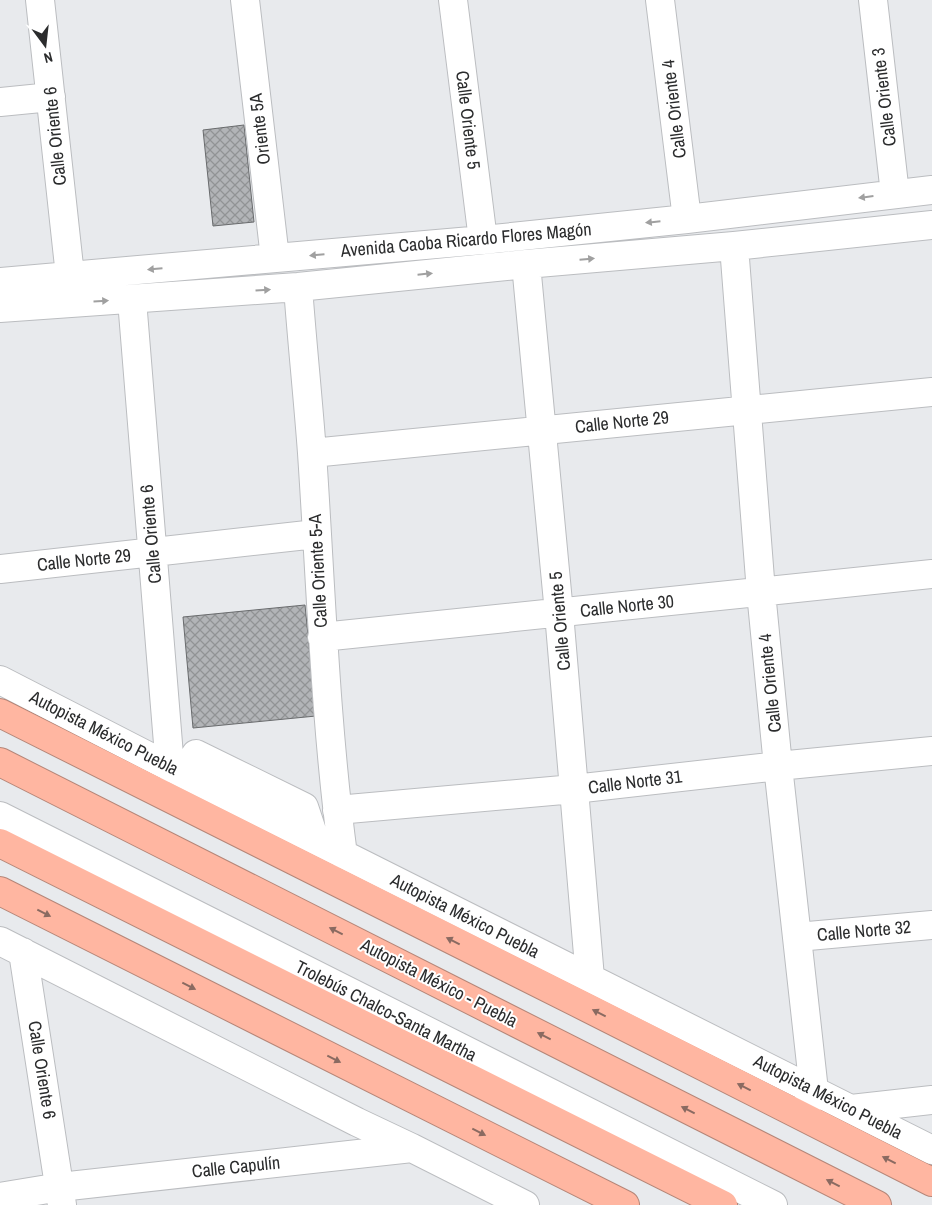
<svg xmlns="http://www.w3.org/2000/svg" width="932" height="1205" viewBox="0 0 932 1205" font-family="'Archivo Narrow',sans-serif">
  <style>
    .building { fill: url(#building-cross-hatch); stroke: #696b6d }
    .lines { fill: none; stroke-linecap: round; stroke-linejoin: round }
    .minor-casing { stroke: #bbbdc0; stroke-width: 30 }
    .highway-casing { stroke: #b58678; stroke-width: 30 }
    .minor { stroke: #fff; stroke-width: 28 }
    .highway { stroke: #ffb6a1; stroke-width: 28 }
    .oneway { fill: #a0a0a0 }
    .oneway2 { fill: #8a6a61 }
    .labels { text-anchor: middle; stroke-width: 4; stroke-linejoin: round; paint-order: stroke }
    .street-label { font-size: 18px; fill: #2b2c2d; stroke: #fff }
  </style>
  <defs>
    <pattern id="building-cross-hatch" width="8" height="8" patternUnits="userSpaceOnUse" patternTransform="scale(1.25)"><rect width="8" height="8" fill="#b2b4b7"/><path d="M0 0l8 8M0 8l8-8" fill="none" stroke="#919395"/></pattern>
  </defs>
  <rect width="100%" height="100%" fill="#e8eaed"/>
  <!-- building -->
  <path class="building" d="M244 125 254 222 213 226 203 130Z
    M305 605 316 716 193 728 183 617Z"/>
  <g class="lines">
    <defs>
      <path id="minor" d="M40 0 72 294
        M245 0 275 258
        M453 0 483 240
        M660 0 687 219
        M873 0 895 194
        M0 102 51 97
        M734 246 761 592 778 766 814 1091 808 1103
        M526 264 559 613 590 978
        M0 282 483 240 687 219 932 190
        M298 287C302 342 308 398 312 453 321 587 325 721 343 855
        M132 300 170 768
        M0 308 298 287 526 264 734 246 932 225
        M312 453 932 392
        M0 569 316 534
        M322 637 932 574
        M0 680 183 774 932 1150
        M183 774 196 754 304 807 315 840
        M337 810 574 789 778 766 932 751
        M0 816 773 1205
        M797 937 932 925
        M0 941 357 1122 412 1148 525 1205
        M23 952 62 1205
        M851 1109 932 1100
        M0 1197 60 1187 412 1148"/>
      <path id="highway" d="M0 713 588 1008 932 1182
        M0 762 877 1205
        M0 843 723 1205
        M0 891 625 1205"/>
    </defs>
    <!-- minor casing -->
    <use href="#minor" class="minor-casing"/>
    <!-- highway casing -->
    <use href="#highway" class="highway-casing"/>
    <!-- minor -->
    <use href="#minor" class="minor"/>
    <!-- highway -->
    <use href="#highway" class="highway"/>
  </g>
  <!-- one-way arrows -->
  <defs><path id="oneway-solid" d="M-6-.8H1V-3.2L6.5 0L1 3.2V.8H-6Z" transform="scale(1.25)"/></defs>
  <g class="oneway">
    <use href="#oneway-solid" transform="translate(866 197) rotate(173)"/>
    <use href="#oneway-solid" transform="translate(653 222) rotate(174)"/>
    <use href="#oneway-solid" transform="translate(317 255) rotate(175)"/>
    <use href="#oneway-solid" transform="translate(587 259) rotate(-5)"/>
    <use href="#oneway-solid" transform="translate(155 269) rotate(175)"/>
    <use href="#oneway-solid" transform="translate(425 274) rotate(-6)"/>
    <use href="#oneway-solid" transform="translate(263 290) rotate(-4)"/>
    <use href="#oneway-solid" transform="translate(101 301) rotate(-3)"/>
  </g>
  <g class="oneway2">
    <use href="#oneway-solid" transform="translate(44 913) rotate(27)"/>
    <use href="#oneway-solid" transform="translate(336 931) rotate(-153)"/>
    <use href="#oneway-solid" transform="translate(453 941) rotate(-153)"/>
    <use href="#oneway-solid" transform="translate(189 986) rotate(27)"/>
    <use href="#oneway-solid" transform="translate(599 1013) rotate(-153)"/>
    <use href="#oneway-solid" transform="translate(544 1036) rotate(-153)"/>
    <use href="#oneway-solid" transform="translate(334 1059) rotate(27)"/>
    <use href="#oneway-solid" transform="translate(744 1087) rotate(-153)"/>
    <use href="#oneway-solid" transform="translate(688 1110) rotate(-153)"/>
    <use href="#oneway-solid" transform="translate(479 1132) rotate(27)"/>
    <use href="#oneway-solid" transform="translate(889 1160) rotate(-153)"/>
    <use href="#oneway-solid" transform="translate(833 1183) rotate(-153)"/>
  </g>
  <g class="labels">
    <!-- street labels -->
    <g class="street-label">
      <text transform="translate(884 97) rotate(-97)" y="6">Calle Oriente 3</text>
      <text transform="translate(674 109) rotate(-97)" y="6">Calle Oriente 4</text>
      <text transform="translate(468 120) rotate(83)" y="6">Calle Oriente 5</text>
      <text transform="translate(260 129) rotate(-97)" y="6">Oriente 5A</text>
      <text transform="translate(55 136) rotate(-96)" y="6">Calle Oriente 6</text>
      <text transform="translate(466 240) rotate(-5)" y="6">Avenida Caoba Ricardo Flores Magón</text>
      <text transform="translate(622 422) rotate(-6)" y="6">Calle Norte 29</text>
      <text transform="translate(151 534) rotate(-95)" y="6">Calle Oriente 6</text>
      <text transform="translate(84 560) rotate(-6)" y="6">Calle Norte 29</text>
      <text transform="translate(318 571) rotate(-93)" y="6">Calle Oriente 5-A</text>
      <text transform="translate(627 606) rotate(-6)" y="6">Calle Norte 30</text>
      <text transform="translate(560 621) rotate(-95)" y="6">Calle Oriente 5</text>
      <text transform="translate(770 683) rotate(-96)" y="6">Calle Oriente 4</text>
      <text transform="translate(104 733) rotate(27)" y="6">Autopista México Puebla</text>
      <text transform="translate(635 782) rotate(-7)" y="6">Calle Norte 31</text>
      <text transform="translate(465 916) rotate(27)" y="6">Autopista México Puebla</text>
      <text transform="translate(864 931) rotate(-5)" y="6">Calle Norte 32</text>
      <text transform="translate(439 983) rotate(27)" y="6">Autopista México - Puebla</text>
      <text transform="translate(386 1011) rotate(27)" y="6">Trolebús Chalco-Santa Martha</text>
      <text transform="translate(42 1070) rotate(81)" y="6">Calle Oriente 6</text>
      <text transform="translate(828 1097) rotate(27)" y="6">Autopista México Puebla</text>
      <text transform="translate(236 1167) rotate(-6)" y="6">Calle Capulín</text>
    </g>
  </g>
  <!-- north arrow -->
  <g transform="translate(45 45) rotate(165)" stroke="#ffffff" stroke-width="4" paint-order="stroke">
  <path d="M0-4L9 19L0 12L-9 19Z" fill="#2b2c2d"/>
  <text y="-8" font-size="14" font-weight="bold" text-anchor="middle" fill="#2b2c2d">N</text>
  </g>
</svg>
